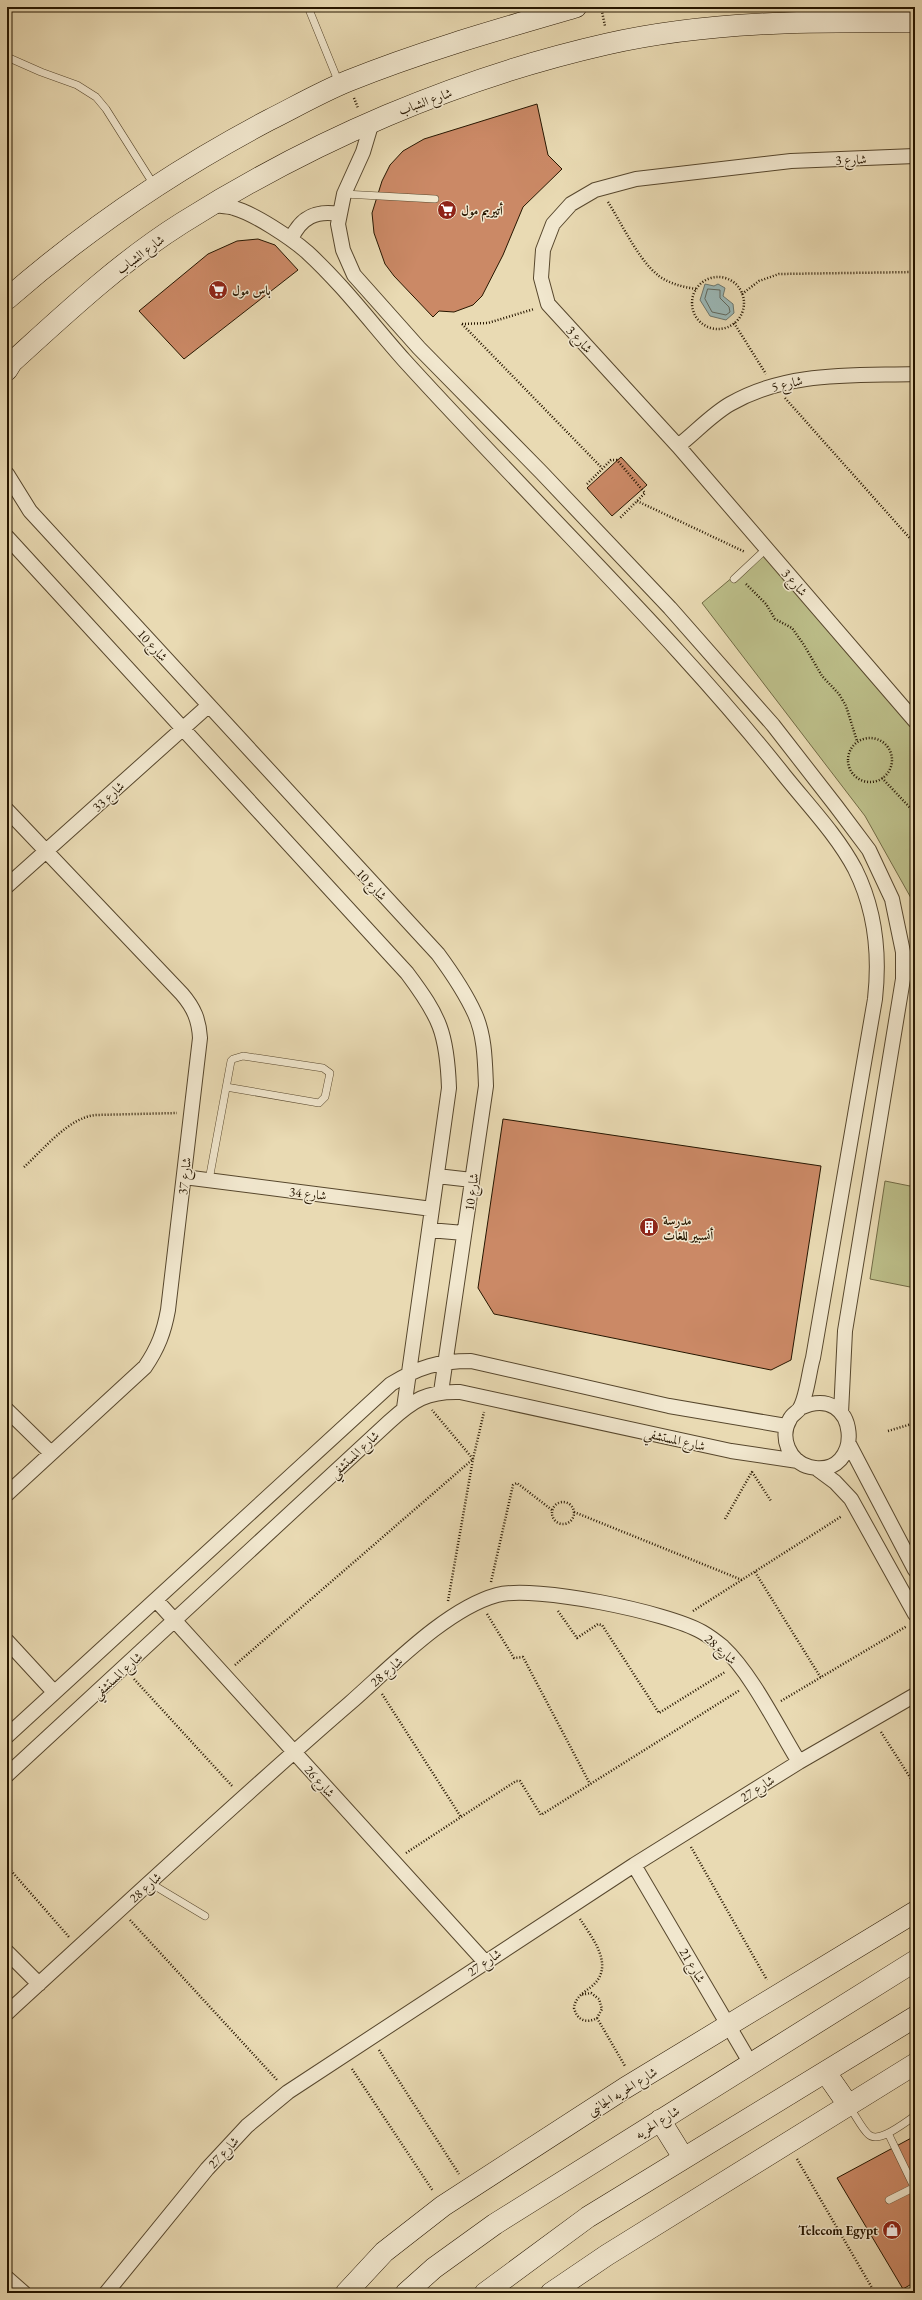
<svg xmlns="http://www.w3.org/2000/svg" width="922" height="2300" viewBox="0 0 922 2300" font-family="'EB Garamond',Amiri,serif">
  <style>
    .green { fill: #bcbe89; stroke: #716a44 }
    .water { fill: #9bb8b7; stroke: #6c776e }
    .lines { fill: none; stroke-linecap: round; stroke-linejoin: round }
    .shore { stroke: #60675c; stroke-width: 1 }
    .building { fill: #cb8966; stroke: #261600 }
    .lane-casing { stroke: #57472d; stroke-width: 8 }
    .street-casing { stroke: #57472d; stroke-width: 16 }
    .secondary-casing { stroke: #261600; stroke-width: 22 }
    .path { stroke: #261600; stroke-width: 2.5; stroke-dasharray: 1 2; stroke-linecap: butt }
    .lane { stroke: #f1e7ce; stroke-width: 7 }
    .street { stroke: #f1e7ce; stroke-width: 14 }
    .secondary { stroke: #f1e7ce; stroke-width: 21 }
    .labels { text-anchor: middle; stroke-width: 3; stroke-linejoin: round; paint-order: stroke }
    .street-label { font-size: 13px; fill: #261600; stroke: #f1e7ce }
    .poi-label { font-size: 13px; font-weight: bold; fill: #261600; stroke: #f1e7ce; text-anchor: start }
  </style>
  <rect width="100%" height="100%" fill="#e9dab3"/>
  <filter id="stains"><feTurbulence type="fractalNoise" baseFrequency=".005" numOctaves="4"/><feColorMatrix values="0 0 0 0 .2 0 0 0 0 .09 0 0 0 0 .02 0 0 0 .5 -.17"/></filter>
  <radialGradient id="worn" r=".72"><stop offset=".6" stop-color="#630" stop-opacity="0"/><stop offset="1" stop-color="#630" stop-opacity=".3"/></radialGradient>
  <!-- green -->
  <path class="green" d="M766 549 915 721V927L911 898 865 816 702 603Z
    M885 1181 915 1187V1288L870 1279Z"/>
  <!-- water -->
  <path class="water" d="M705 284 714 286 718 284 725 288 723 296 733 304 734 313 726 320 710 316 700 300Z"/>
  <g class="lines">
    <!-- shore -->
    <path class="shore" d="M708 289 720 290V298L729 307 730 312 726 315 712 312 705 299Z"/>
  </g>
  <!-- building -->
  <path class="building" d="M537 104 548 155 562 169 523 207 503 255 482 296 473 305 454 312 439 311 433 317 394 276 385 264 374 233 372 213 382 181 390 165 403 151 424 139Z
    M258 239 275 245 298 270 184 359 139 311 208 254 237 241Z
    M621 457 647 485 612 516 587 488Z
    M503 1119 821 1166 791 1360 771 1370 494 1314 478 1288Z
    M915 2136V2282L903 2289 837 2178Z"/>
  <g class="lines">
    <defs>
      <path id="lane" d="M308 7 339 83
        M7 57 41 72 77 85 96 97 106 109 154 185
        M344 194 435 199
        M734 579 766 549
        M209 1180 231 1061 233 1059 243 1056 323 1068 330 1073 325 1097 319 1103 226 1087
        M150 1883 205 1916
        M850 2108C856 2116 861 2127 868 2134 878 2145 905 2122 915 2116
        M888 2133 914 2187
        M889 2200 915 2187"/>
      <path id="street" d="M372 122 363 152 344 194 338 224 343 250 354 275 419 348 542 473 670 608 773 725 836 806 869 850 892 899 903 952V979L845 1331 841 1413
        M915 156 791 161 636 179 595 190 571 204 553 224 543 250 541 278 548 304 678 446 915 721
        M213 205C220 206 228 206 234 208 255 214 291 238 307 252 343 285 372 324 404 360 444 404 484 446 525 489 614 583 704 674 784 775 808 805 837 835 855 869 876 911 880 954 875 999L813 1358C809 1371 807 1396 800 1408 798 1412 792 1414 790 1419 779 1437 789 1462 810 1467 866 1480 860 1380 800 1408
        M291 239C301 217 316 210 339 214
        M678 446C695 433 711 415 730 404 787 371 852 376 915 374
        M7 474 30 511 438 954C452 973 465 992 475 1014 485 1036 485 1063 486 1086L441 1392
        M7 537 407 973C440 1017 447 1033 449 1088L404 1408
        M7 810 182 994C194 1008 199 1020 200 1038L168 1310C164 1332 158 1348 145 1367L7 1494
        M7 886 208 706
        M437 1176 472 1180
        M184 1177 432 1209
        M429 1230 464 1233
        M7 1410 51 1453
        M849 1444 915 1570
        M816 1468 835 1482 851 1499 915 1614
        M156 1600 485 1962
        M7 1641 54 1692
        M7 1736 391 1384C419 1367 438 1361 471 1361L669 1406 786 1426
        M7 1775 389 1422C413 1400 427 1391 460 1392L731 1451 798 1461
        M634 1865 751 2064
        M7 1952 39 1984
        M7 2013C121 1909 233 1804 350 1703 390 1668 446 1609 497 1595 535 1585 667 1612 702 1632 709 1636 717 1642 723 1647 752 1674 778 1728 799 1762
        M7 2278 24 2293
        M106 2293 207 2169 247 2126 288 2092 634 1865 799 1762 915 1695"/>
      <path id="secondary" d="M7 299C87 229 176 169 269 120 295 107 321 92 348 81 422 51 500 29 576 7
        M7 370 12 362C66 313 120 262 182 223 312 141 457 78 607 44 708 21 812 21 915 22
        M826 2073 849 2106
        M660 2120 683 2157
        M346 2293 384 2252 443 2206 625 2088 915 1912
        M406 2293 434 2268 495 2224 915 1961
        M485 2293 588 2217 915 2017
        M551 2293 607 2255 915 2064"/>
    </defs>
    <!-- lane casing -->
    <use href="#lane" class="lane-casing"/>
    <!-- street casing -->
    <use href="#street" class="street-casing"/>
    <!-- secondary casing -->
    <use href="#secondary" class="secondary-casing"/>
    <!-- path -->
    <path class="path" d="M601 7 605 26
      M354 98 358 108
      M608 202C622 224 639 261 659 276 670 284 683 287 696 289
      M692 303a26 26 0 1 1 52 0a26 26 0 1 1-52 0Z
      M742 294 759 281 779 274 915 272
      M734 323 766 374
      M462 324 602 468
      M462 324 488 323 534 309
      M785 398 915 544
      M587 484 611 460H617L645 493 619 519
      M637 501 745 552
      M746 584 766 604 775 619 792 628 804 645 822 676 839 694 846 706 857 741
      M848 760a22 22 0 1 1 44 0a22 22 0 1 1-44 0Z
      M882 778 915 813
      M24 1167C43 1150 69 1117 96 1115L177 1113
      M888 1431 915 1423
      M752 1472 771 1501
      M552 1513a11 11 0 1 1 22 0a11 11 0 1 1-22 0Z
      M574 1512 742 1580
      M725 1519 753 1470
      M755 1572 821 1678
      M491 1582 513 1485 517 1483 552 1510
      M448 1601 473 1459 484 1412
      M558 1611 577 1638 598 1624 602 1625 659 1713 725 1672
      M693 1611 842 1516
      M487 1614 514 1658 523 1657 590 1784
      M235 1665 473 1459 432 1410
      M134 1679 233 1787
      M382 1694 461 1817
      M781 1701 907 1626
      M881 1732 915 1785
      M691 1847 767 1980
      M406 1853 516 1781H520L541 1815 740 1690
      M7 1866 69 1937
      M580 1919C593 1939 616 1967 591 1987 583 1993 575 1998 574 2008 577 2020 586 2024 597 2018L602 2009 599 1999 591 1993 580 1995
      M130 1920 278 2081
      M597 2018 625 2066
      M379 2050 459 2174
      M352 2069 433 2191
      M797 2159 875 2293"/>
    <!-- lane -->
    <use href="#lane" class="lane"/>
    <!-- street -->
    <use href="#street" class="street"/>
    <!-- secondary -->
    <use href="#secondary" class="secondary"/>
  </g>
  <!-- icons -->
  <defs>
    <symbol id="supermarket-disc" viewBox="-11 -11 22 22"><circle r="9.5" fill="#8f2418" stroke="#f1e7ce"/><path d="M-6-5.5h2.5l.6 2H6L4.5 2H-2.5L-4.4-4H-6ZM-1.5 3.2a1.3 1.3 0 1 0 .1 0ZM3 3.2a1.3 1.3 0 1 0 .1 0Z" fill="#fff"/></symbol>
    <symbol id="building-disc" viewBox="-11 -11 22 22"><circle r="9.5" fill="#8f2418" stroke="#f1e7ce"/><path d="M-4-6H4V6H1V3H-1V6H-4ZM-2.5-4.3h1.7v1.8h-1.7ZM.8-4.3h1.7v1.8H.8ZM-2.5-1h1.7V.8h-1.7ZM.8-1h1.7V.8H.8Z" fill="#fff"/></symbol>
    <symbol id="shop-disc" viewBox="-11 -11 22 22"><circle r="9.5" fill="#8f2418" stroke="#f1e7ce"/><path d="M-5-2.5h2.3a2.7 3.5 0 0 1 5.4 0H5L5.5 6h-11ZM-1.5-2.5h3a1.5 2.3 0 0 0-3 0Z" fill="#fff"/></symbol>
  </defs>
  <g fill-rule="evenodd">
    <use href="#supermarket-disc" x="436" y="199" width="22" height="22"/>
    <use href="#supermarket-disc" x="207" y="279" width="22" height="22"/>
    <use href="#building-disc" x="638" y="1216" width="22" height="22"/>
    <use href="#shop-disc" x="881" y="2219" width="22" height="22"/>
  </g>
  <g class="labels">
    <!-- street labels -->
    <g class="street-label">
      <text transform="translate(425 101) rotate(-20)" y="5">شارع الشباب</text>
      <text transform="translate(851 159) rotate(-2)" y="5">شارع 3</text>
      <text transform="translate(140 254) rotate(-37)" y="5">شارع الشباب</text>
      <text transform="translate(580 339) rotate(48)" y="5">شارع 3</text>
      <text transform="translate(787 383) rotate(-13)" y="5">شارع 5</text>
      <text transform="translate(795 582) rotate(49)" y="5">شارع 3</text>
      <text transform="translate(153 645) rotate(48)" y="5">شارع 10</text>
      <text transform="translate(108 796) rotate(-42)" y="5">شارع 33</text>
      <text transform="translate(372 884) rotate(47)" y="5">شارع 10</text>
      <text transform="translate(184 1176) rotate(-83)" y="5">شارع 37</text>
      <text transform="translate(471 1192) rotate(-82)" y="5">شارع 10</text>
      <text transform="translate(308 1193) rotate(7)" y="5">شارع 34</text>
      <text transform="translate(675 1439) rotate(13)" y="5">شارع المستشفي</text>
      <text transform="translate(354 1454) rotate(-43)" y="5">شارع المستشفي</text>
      <text transform="translate(721 1649) rotate(42)" y="5">شارع 28</text>
      <text transform="translate(386 1671) rotate(-41)" y="5">شارع 28</text>
      <text transform="translate(117 1675) rotate(-42)" y="5">شارع المستشفي</text>
      <text transform="translate(320 1781) rotate(48)" y="5">شارع 26</text>
      <text transform="translate(757 1788) rotate(-32)" y="5">شارع 27</text>
      <text transform="translate(145 1887) rotate(-42)" y="5">شارع 28</text>
      <text transform="translate(484 1962) rotate(-34)" y="5">شارع 27</text>
      <text transform="translate(693 1965) rotate(59)" y="5">شارع 21</text>
      <text transform="translate(622 2091) rotate(-32)" y="5">شارع الحريه الجانبى</text>
      <text transform="translate(657 2122) rotate(-32)" y="5">شارع الحريه</text>
      <text transform="translate(223 2152) rotate(-47)" y="5">شارع 27</text>
    </g>
    <!-- poi labels -->
    <g class="poi-label">
      <text x="461" y="215">أتيريم مول</text>
      <text x="232" y="295">باس مول</text>
      <text x="663" y="1225">مدرسة<tspan x="663" dy="15">أنسبير للغات</tspan></text>
      <text x="878" y="2235" text-anchor="end">Telecom Egypt</text>
    </g>
  </g>
  <!-- margin -->
  <rect width="922" height="2300" fill="none" stroke="#e9dab3" stroke-width="24"/>
  <rect x="8" y="8" width="906" height="2284" fill="none" stroke="#261600" stroke-width="2"/>
  <rect x="12" y="12" width="898" height="2276" fill="none" stroke="#261600"/>
  <rect width="100%" height="100%" filter="url(#stains)"/>
  <rect width="100%" height="100%" fill="url(#worn)"/>
</svg>
